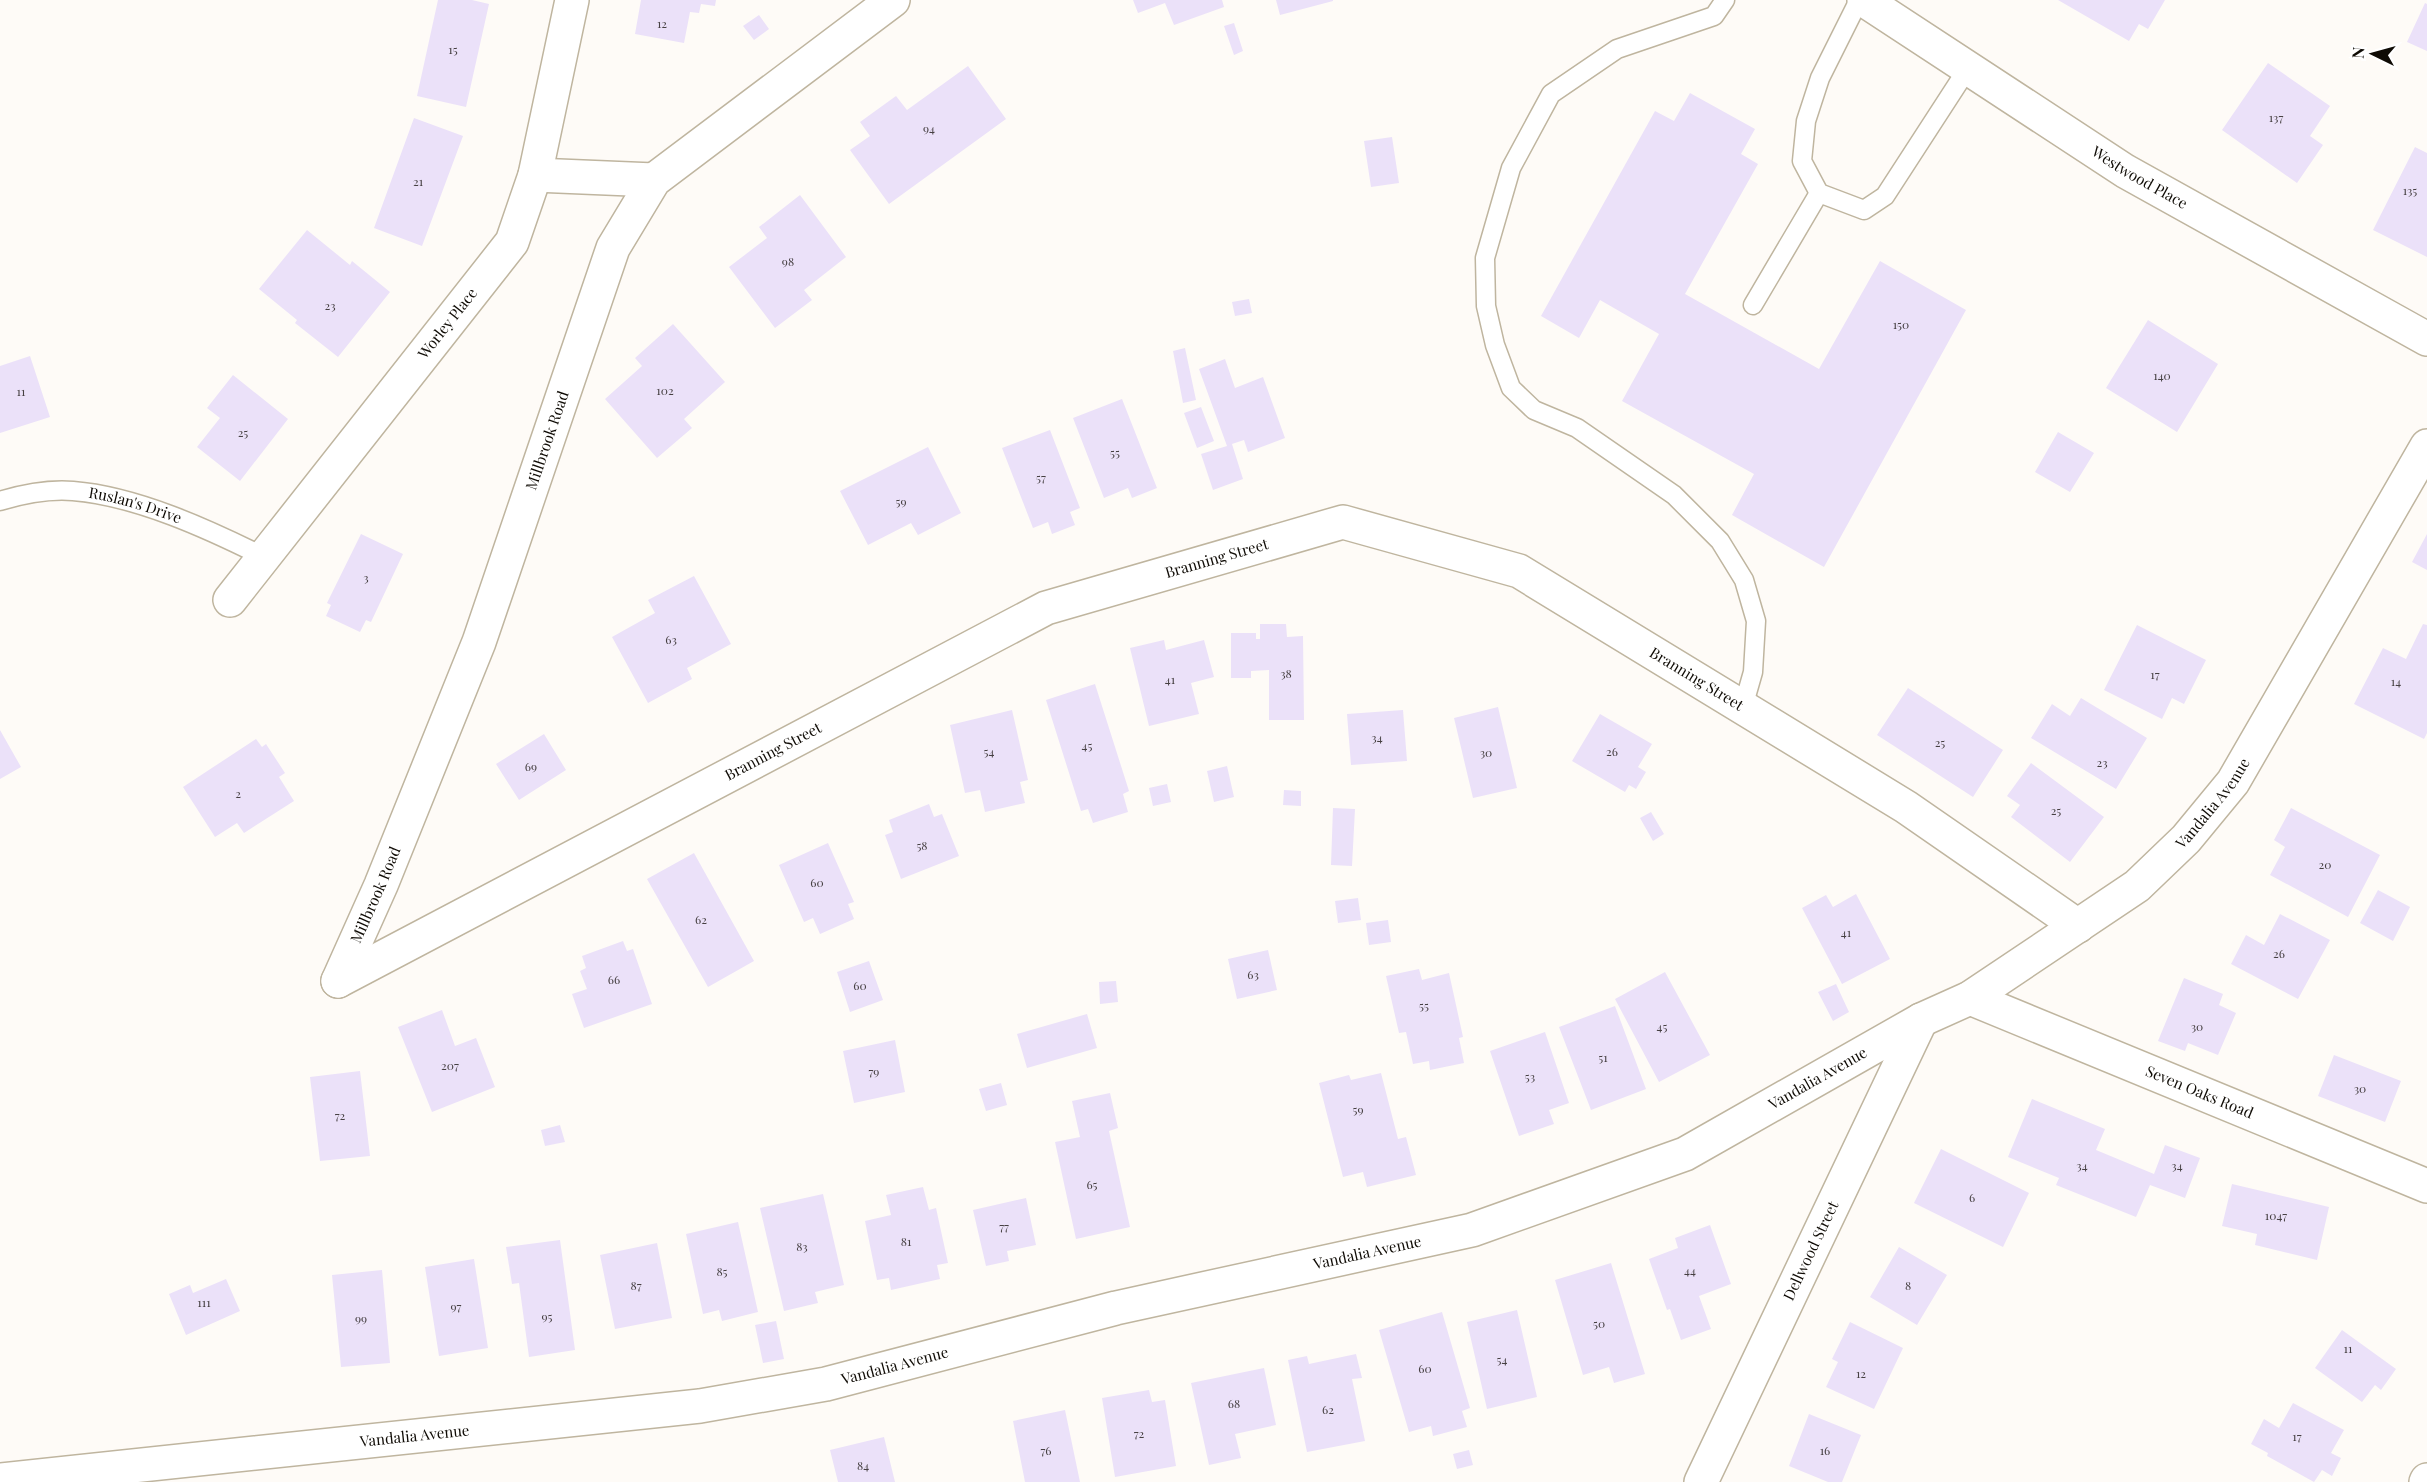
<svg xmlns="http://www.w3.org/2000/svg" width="2427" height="1482" viewBox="0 0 2427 1482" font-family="'Playfair Display',serif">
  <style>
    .building { fill: #ebe1f9 }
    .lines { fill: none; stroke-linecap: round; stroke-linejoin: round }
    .lane-casing { stroke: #bfb59f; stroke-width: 21 }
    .street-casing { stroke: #bfb59f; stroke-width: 36 }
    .secondary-casing { stroke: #bfb59f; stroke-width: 36 }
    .lane { stroke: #fff; stroke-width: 18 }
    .street { stroke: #fff; stroke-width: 33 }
    .secondary { stroke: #fff; stroke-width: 33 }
    .labels { text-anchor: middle; stroke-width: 5; stroke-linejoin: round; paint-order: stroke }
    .number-label { font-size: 12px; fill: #464042 }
    .street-label { font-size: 15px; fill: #0f0b05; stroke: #fff }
  </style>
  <rect width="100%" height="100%" fill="#fefbf7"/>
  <!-- building -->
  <path class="building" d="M438 0H472L489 4 466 107 417 96Z
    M641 0H716L715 6 701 4 699 13 690 12 684 43 635 34Z
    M1133 0H1222L1224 7 1174 25 1165 3 1138 13Z
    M1276 0H1333V1L1280 15Z
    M2058 0H2165L2148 29 2139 24 2129 41Z
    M2425 3 2427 4V51L2407 42Z
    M759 15 769 29 754 40 743 26Z
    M1234 23 1243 51 1234 55 1224 26Z
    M2268 63 2330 106 2310 136 2323 145 2297 183 2222 130Z
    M968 66 1006 119 889 204 850 150 870 136 860 122 896 96 907 110Z
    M1690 93 1755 129 1741 154 1758 164 1685 294 1819 369 1880 261 1966 310 1824 567 1732 515 1754 474 1622 401 1659 334 1600 300 1579 338 1541 316 1655 111 1674 121Z
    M414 118 463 136 422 246 374 228Z
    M1392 137 1399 183 1371 187 1364 141Z
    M2415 147 2427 153V257L2373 230Z
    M800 195 846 257 804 290 812 300 775 328 729 267 767 238 759 227Z
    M307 230 350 265 352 261 390 292 338 357 295 323 297 320 259 289Z
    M1249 299 1252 313 1235 316 1232 302Z
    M2148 320 2218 364 2177 432 2106 388Z
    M673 324 725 382 684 419 692 428 657 458 605 399 642 366 635 358Z
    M1185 348 1196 400 1183 403 1173 351Z
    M30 356 50 417 0 433V366Z
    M1225 359 1235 388 1263 377 1285 438 1248 452 1244 440 1232 444 1243 479 1213 490 1201 454 1227 446 1199 369Z
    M233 375 288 419 240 481 197 447 220 418 207 408Z
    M1122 399 1157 488 1132 498 1128 488 1104 498 1073 418Z
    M1201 407 1214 441 1197 448 1184 413Z
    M1050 430 1080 508 1070 512 1075 525 1052 534 1048 522 1033 528 1002 448Z
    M2058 432 2094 453 2070 492 2035 472Z
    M928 447 961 513 918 535 911 523 868 545 840 491Z
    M361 534 403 554 371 622 366 620 360 632 326 616 331 605 327 603Z
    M2427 534V570L2412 562Z
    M694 576 731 644 687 668 692 679 648 703 612 637 655 613 648 600Z
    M1260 624H1286L1287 637 1303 636 1304 720H1269V670L1251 671V678H1231V633H1256V639H1260Z
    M2423 624 2427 625V733L2424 739 2354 704 2383 648 2406 659Z
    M2137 625 2206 660 2184 704 2172 698 2162 719 2104 690Z
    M1164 640 1166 650 1204 640 1214 677 1191 683 1199 714 1149 726 1130 648Z
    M1095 684 1129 791 1123 794 1128 812 1093 823 1088 809 1081 811 1046 700Z
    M1908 688 2003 750 1973 797 1877 735Z
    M2081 698 2147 738 2116 789 2031 738 2052 704 2070 716Z
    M1498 707 1517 788 1473 798 1454 718Z
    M1012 710 1028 780 1020 782 1025 803 985 812 980 790 965 793 950 725Z
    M1403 710 1407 761 1351 765 1347 714Z
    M1600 714 1652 744 1638 767 1646 772 1636 789 1629 785 1625 792 1572 761Z
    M0 730 21 767 0 779Z
    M544 734 566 770 519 800 496 764Z
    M256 739 262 747 266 744 285 773 279 777 294 801 244 833 237 823 215 837 183 787Z
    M2031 763 2104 817 2070 862 2011 817 2020 805 2007 796Z
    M1227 766 1234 797 1214 802 1207 771Z
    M1167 784 1171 802 1153 806 1149 788Z
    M1284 790 1301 791V806L1283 805Z
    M929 804 934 817 942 814 959 856 901 879 885 835 893 832 889 820Z
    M1333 808 1355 809 1352 866 1331 865Z
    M2291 808 2380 855 2348 917 2270 875 2285 847 2274 840Z
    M1651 812 1664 834 1653 841 1640 818Z
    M828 843 854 902 848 904 854 919 820 934 813 918 804 922 779 865Z
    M694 853 754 961 708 987 647 879Z
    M2378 890 2410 907 2393 941 2360 923Z
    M1856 894 1890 959 1842 984 1802 908 1826 895 1833 907Z
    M1358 898 1361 920 1338 923 1335 901Z
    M2280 914 2330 940 2298 999 2231 964 2246 935 2264 945Z
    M1388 920 1391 942 1369 945 1366 923Z
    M623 941 627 951 633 949 652 1004 584 1028 572 994 587 989 580 971 586 968 582 956Z
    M1268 950 1277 990 1237 999 1228 959Z
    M869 961 883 1000 850 1012 837 972Z
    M1419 969 1422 980 1449 973 1463 1037 1459 1038 1464 1063 1430 1070 1429 1061 1413 1064 1406 1032 1399 1033 1386 976Z
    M1665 972 1710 1055 1659 1082 1615 999Z
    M2184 978 2223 994 2219 1005 2236 1013 2218 1055 2188 1043 2185 1051 2158 1041Z
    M1116 981 1118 1002 1100 1004 1099 982Z
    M1836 984 1849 1012 1833 1021 1818 992Z
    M1615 1006 1646 1089 1591 1110 1559 1027Z
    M442 1010 455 1046 476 1038 495 1087 432 1112 398 1027Z
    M1087 1014 1097 1048 1027 1068 1017 1034Z
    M1545 1032 1569 1103 1549 1110 1554 1124 1519 1136 1490 1051Z
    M895 1040 905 1092 854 1103 843 1051Z
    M2334 1055 2401 1081 2385 1122 2318 1096Z
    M360 1071 370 1156 320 1161 310 1077Z
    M1381 1073 1398 1139 1406 1137 1416 1175 1367 1187 1363 1172 1343 1177 1319 1083 1349 1075 1351 1080Z
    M1001 1083 1007 1105 986 1111 979 1089Z
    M1110 1093 1118 1128 1109 1131 1130 1227 1076 1239 1055 1142 1080 1137 1072 1101Z
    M2032 1099 2105 1129 2096 1150 2154 1174 2165 1145 2200 1158 2185 1198 2150 1185 2136 1217 2056 1185 2059 1178 2008 1157Z
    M560 1125 565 1142 545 1146 541 1130Z
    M1941 1149 2029 1193 2003 1247 1914 1203Z
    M2232 1184 2329 1207 2317 1260 2255 1245 2257 1234 2222 1226Z
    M923 1187 929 1210 936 1208 948 1263 937 1265 940 1279 891 1290 889 1278 877 1280 865 1221 891 1215 886 1195Z
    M823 1194 844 1285 815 1292 818 1303 784 1311 760 1208Z
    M1026 1198 1036 1245 1007 1251 1009 1261 986 1266 973 1210Z
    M738 1222 758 1312 722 1321 719 1310 703 1314 686 1234Z
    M1710 1225 1731 1284 1699 1296 1711 1329 1681 1340 1670 1309 1667 1310 1649 1259 1678 1248 1675 1238Z
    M560 1240 575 1350 529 1357 519 1283 512 1284 506 1247Z
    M657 1243 672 1318 615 1329 600 1255Z
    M1899 1247 1947 1275 1917 1325 1870 1297Z
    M474 1259 488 1348 439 1356 425 1267Z
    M1611 1263 1645 1374 1614 1383 1609 1367 1583 1375 1555 1280Z
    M382 1270 390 1363 341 1367 332 1275Z
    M226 1279 240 1311 186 1335 169 1294 190 1285 193 1293Z
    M1517 1310 1537 1397 1487 1409 1467 1322Z
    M1442 1312 1470 1408 1462 1411 1467 1427 1433 1436 1431 1426 1409 1432 1379 1330Z
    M776 1321 784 1359 763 1363 755 1325Z
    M1850 1322 1903 1348 1874 1409 1826 1387 1838 1362 1832 1359Z
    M2342 1330 2396 1369 2381 1390 2375 1385 2362 1402 2315 1368Z
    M1356 1354 1362 1378 1352 1379 1365 1441 1307 1452 1288 1360 1307 1356 1309 1364Z
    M1264 1368 1276 1425 1235 1434 1241 1458 1209 1465 1191 1383Z
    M1149 1390 1152 1402 1165 1400 1176 1466 1115 1477 1102 1398Z
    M2293 1403 2344 1430 2331 1453 2341 1458 2332 1476 2322 1470 2314 1482 2267 1456 2268 1453 2251 1444 2264 1419 2279 1428Z
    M1065 1410 1080 1482H1025L1013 1421Z
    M1809 1414 1861 1435 1842 1482H1828L1789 1466Z
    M884 1437 895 1482H838L830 1450Z
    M1469 1450 1473 1465 1457 1469 1453 1454Z"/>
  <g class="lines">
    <defs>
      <g id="lane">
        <path d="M1725 0 1714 16 1617 49 1551 94 1511 168 1485 258 1486 306 1495 345 1511 388 1534 410 1577 428 1674 495 1720 541 1744 580 1756 621 1753 672 1743 707"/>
        <path d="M1859 0 1820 78 1806 121 1802 161 1819 193 1864 210 1885 196 1968 68"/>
        <path d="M1753 305 1819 193"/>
        <path id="s1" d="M0 501C23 494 49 489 73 491 136 496 208 529 264 557"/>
      </g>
      <g id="street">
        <path d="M535 175 654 180"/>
        <path id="s2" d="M230 600 512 242 535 175 572 0"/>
        <path id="s3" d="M338 981 1046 608 1343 522 1519 571 1906 807 2078 926"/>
        <path id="s4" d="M338 981 381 885 479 642 613 248 654 180 893 0"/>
        <path id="s5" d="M1970 998 2427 1186"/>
        <path id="s6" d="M0 1480 700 1406 826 1384 1116 1308 1472 1230 1685 1154 1921 1020 1970 998 2137 886 2186 839 2233 782 2427 446"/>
        <path id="s7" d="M1701 1482 1921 1020"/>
        <path d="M2426 1482 2427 1480"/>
      </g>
      <g id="secondary">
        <path id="s8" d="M1864 0 2125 171 2427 339"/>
      </g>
    </defs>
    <!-- lane casing -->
    <use href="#lane" class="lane-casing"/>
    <!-- street casing -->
    <use href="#street" class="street-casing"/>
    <!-- secondary casing -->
    <use href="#secondary" class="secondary-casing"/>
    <!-- lane -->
    <use href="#lane" class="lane"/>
    <!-- street -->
    <use href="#street" class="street"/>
    <!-- secondary -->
    <use href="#secondary" class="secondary"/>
  </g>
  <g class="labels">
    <!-- number labels -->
    <g class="number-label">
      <text x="662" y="28">12</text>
      <text x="453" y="54">15</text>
      <text x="2276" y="122">137</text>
      <text x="929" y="133">94</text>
      <text x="418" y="186">21</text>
      <text x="2410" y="195">135</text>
      <text x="788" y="266">98</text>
      <text x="330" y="310">23</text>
      <text x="1901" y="329">150</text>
      <text x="2162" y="380">140</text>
      <text x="665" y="395">102</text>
      <text x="21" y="396">11</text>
      <text x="243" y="437">25</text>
      <text x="1115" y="457">55</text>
      <text x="1041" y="482">57</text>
      <text x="901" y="506">59</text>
      <text x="366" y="582">3</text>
      <text x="671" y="644">63</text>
      <text x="1286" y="678">38</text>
      <text x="2155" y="679">17</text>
      <text x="1170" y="684">41</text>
      <text x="2396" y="686">14</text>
      <text x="1377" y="742">34</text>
      <text x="1940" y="747">25</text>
      <text x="1087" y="750">45</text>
      <text x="989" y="756">54</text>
      <text x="1612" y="756">26</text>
      <text x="1486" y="757">30</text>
      <text x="2102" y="767">23</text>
      <text x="531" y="771">69</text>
      <text x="238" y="798">2</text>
      <text x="2056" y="815">25</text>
      <text x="922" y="850">58</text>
      <text x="2325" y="869">20</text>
      <text x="817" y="887">60</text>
      <text x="701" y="924">62</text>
      <text x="1846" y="937">41</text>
      <text x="2279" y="958">26</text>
      <text x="1253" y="979">63</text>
      <text x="614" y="984">66</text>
      <text x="860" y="990">60</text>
      <text x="1424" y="1010">55</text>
      <text x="1662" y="1031">45</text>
      <text x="2197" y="1031">30</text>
      <text x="1603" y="1062">51</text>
      <text x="450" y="1070">207</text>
      <text x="874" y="1076">79</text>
      <text x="1530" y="1081">53</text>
      <text x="2360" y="1093">30</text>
      <text x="1358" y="1114">59</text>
      <text x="340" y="1120">72</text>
      <text x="2082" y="1170">34</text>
      <text x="2177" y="1170">34</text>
      <text x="1092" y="1189">65</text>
      <text x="1972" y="1202">6</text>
      <text x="2276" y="1220">1047</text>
      <text x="1004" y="1231">77</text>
      <text x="906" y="1246">81</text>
      <text x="802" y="1251">83</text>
      <text x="1690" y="1275">44</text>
      <text x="722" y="1276">85</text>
      <text x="636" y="1290">87</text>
      <text x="1908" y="1290">8</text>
      <text x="204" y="1307">111</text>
      <text x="456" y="1311">97</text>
      <text x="547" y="1321">95</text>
      <text x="361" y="1323">99</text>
      <text x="1599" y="1328">50</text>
      <text x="2348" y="1353">11</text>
      <text x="1502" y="1364">54</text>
      <text x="1425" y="1373">60</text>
      <text x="1861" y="1378">12</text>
      <text x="1234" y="1408">68</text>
      <text x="1328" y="1414">62</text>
      <text x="1139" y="1438">72</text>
      <text x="2297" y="1441">17</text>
      <text x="1046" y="1455">76</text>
      <text x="1825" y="1455">16</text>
      <text x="863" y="1470">84</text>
    </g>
    <!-- street labels -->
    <g class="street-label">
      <text dy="5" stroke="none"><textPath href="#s8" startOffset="328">Westwood Place</textPath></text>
      <text dy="5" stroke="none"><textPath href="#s2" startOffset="352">Worley Place</textPath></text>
      <text dy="5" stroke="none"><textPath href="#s4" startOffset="580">Millbrook Road</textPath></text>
      <text dy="5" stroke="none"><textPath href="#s1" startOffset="138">Ruslan's Drive</textPath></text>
      <text dy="5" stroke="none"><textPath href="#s3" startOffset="978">Branning Street</textPath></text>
      <text dy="5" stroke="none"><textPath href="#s3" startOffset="1500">Branning Street</textPath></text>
      <text dy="5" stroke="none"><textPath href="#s3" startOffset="492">Branning Street</textPath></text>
      <text dy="5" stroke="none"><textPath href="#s6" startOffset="2361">Vandalia Avenue</textPath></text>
      <text dy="5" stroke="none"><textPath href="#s4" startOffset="94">Millbrook Road</textPath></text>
      <text dy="5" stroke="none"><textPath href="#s6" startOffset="1875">Vandalia Avenue</textPath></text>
      <text dy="5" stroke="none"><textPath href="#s5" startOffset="248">Seven Oaks Road</textPath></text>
      <text dy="5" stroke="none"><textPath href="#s7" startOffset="256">Dellwood Street</textPath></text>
      <text dy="5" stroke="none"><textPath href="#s6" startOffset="1389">Vandalia Avenue</textPath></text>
      <text dy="5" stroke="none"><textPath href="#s6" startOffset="903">Vandalia Avenue</textPath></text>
      <text dy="5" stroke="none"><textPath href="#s6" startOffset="417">Vandalia Avenue</textPath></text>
    </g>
  </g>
  <!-- north arrow -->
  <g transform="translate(2373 54) rotate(275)" stroke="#ffffff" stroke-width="4.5" paint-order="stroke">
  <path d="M0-4.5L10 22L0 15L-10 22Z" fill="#0f0b05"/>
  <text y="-9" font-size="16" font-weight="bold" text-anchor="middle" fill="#0f0b05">N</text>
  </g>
</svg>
